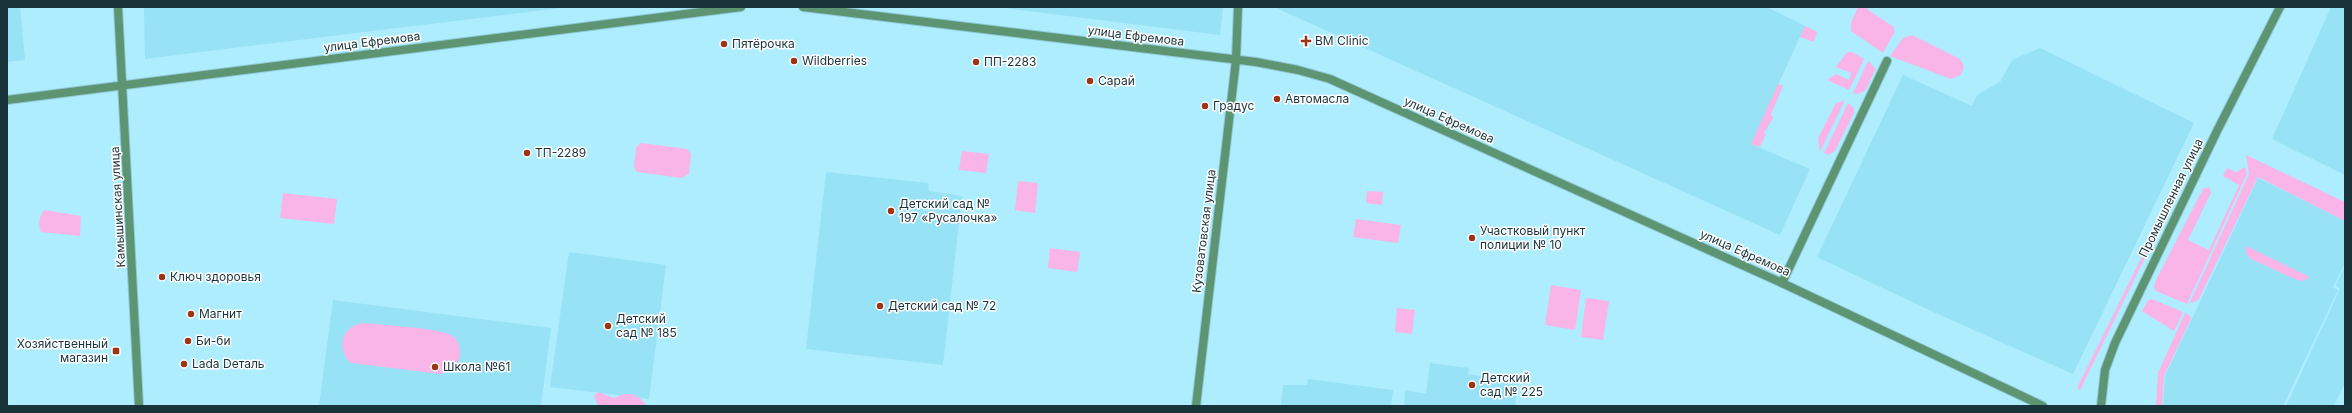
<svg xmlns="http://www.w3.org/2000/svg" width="2352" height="413" viewBox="0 0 2352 413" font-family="Inter,sans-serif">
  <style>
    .built { fill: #98e2f6 }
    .green { fill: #f9b5e8 }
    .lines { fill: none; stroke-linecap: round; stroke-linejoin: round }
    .minor-casing { stroke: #8fc8d7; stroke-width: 10 }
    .tertiary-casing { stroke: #8fc8d7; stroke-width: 10 }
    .minor { stroke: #5d9472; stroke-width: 8 }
    .tertiary { stroke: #5d9472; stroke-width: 8 }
    .poi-dot { fill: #9c3416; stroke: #fff; stroke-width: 1.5 }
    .labels { text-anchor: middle; stroke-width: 3; stroke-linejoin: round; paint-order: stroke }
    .street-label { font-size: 12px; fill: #19333a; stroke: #fff }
    .poi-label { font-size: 12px; fill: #19333a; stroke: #fff; text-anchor: start }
  </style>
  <rect width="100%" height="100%" fill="#adedfe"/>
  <!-- built -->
  <path class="built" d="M7 7H20L25 60 7 62Z
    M144 7H568L145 59Z
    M997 7H1223L1220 35Z
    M1274 7H1767L1805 26 1751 144 1810 169 1780 235Z
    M2331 7H2345V175L2272 139Z
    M2040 48 2194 123 2073 374 1929 310 1817 257 1903 75 1972 106 1977 95 2000 82 2012 60Z
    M826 172 928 183 929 191 962 196 943 365 806 349Z
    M2258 178 2345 221V264L2333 287 2338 290 2283 406H2163L2165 376Z
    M569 252 666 265 649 399 550 387Z
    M2345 266V383L2334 406H2286L2340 289 2336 285Z
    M333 300 551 328 541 406H319Z
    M1430 363 1469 368 1468 374 1518 382 1515 406H1404L1405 390 1426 394Z
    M1308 379 1393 390 1391 406H1281L1283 385H1307Z"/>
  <!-- green -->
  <path class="green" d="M1858 7H1867L1868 10 1894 27V33L1883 53 1851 31V23Z
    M1805 26 1817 32 1814 42 1800 37Z
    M1912 35 1960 59 1964 66 1961 75 1951 79 1890 56 1903 38Z
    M1847 52H1852L1864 59 1849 90 1827 80 1836 74 1849 80 1851 73 1836 67Z
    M1868 61 1876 69 1865 91 1857 94 1853 93Z
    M1778 84 1783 86 1771 114 1773 118 1764 133 1766 134 1760 147 1751 144Z
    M1844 101V102L1820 152 1818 138 1836 103Z
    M1848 103 1854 108V113L1835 151 1828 155 1824 153Z
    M641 143 687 149 691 154 689 174 682 178 637 172 634 167 636 147Z
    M962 151 989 154 986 173 959 170Z
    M2246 155 2345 202V221L2258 177 2199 299 2192 303 2190 302 2249 174Z
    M2245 167 2247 174 2187 304 2156 291 2154 287 2155 282 2203 189 2209 187 2211 193 2188 240 2209 250 2239 185 2223 176 2227 168 2236 172Z
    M1018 181 1038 183 1035 213 1015 210Z
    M1367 191 1383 192 1382 205 1366 203Z
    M283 193 337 199 334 224 280 218Z
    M2166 208 2169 209 2080 390 2077 388Z
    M45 210 81 216 80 236 41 232C38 226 39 213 45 210Z
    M1356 219 1401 225 1398 243 1353 237Z
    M2246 246 2310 277 2303 281 2297 280 2251 259 2246 254Z
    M1050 248 1080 252 1077 272 1048 268Z
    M1551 285 1581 290 1575 330 1545 325Z
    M1586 298 1609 301 1603 340 1581 337Z
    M2152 299 2183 312 2174 331 2142 311 2148 300Z
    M1397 308 1415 310 1412 334 1395 332Z
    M2185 313 2190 316 2191 319 2164 376 2162 406H2156L2158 373Z
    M364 323C382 325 438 328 451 335 458 339 461 348 460 356 457 367 450 371 441 374L351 363C335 348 342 325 364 323Z
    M598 392 614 398 624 394H631L640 398 647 406H598L594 396Z"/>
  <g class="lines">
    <defs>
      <path id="minor" d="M1782 283 1887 61"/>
      <path id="tertiary" d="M118 7 139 406
        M803 7 1256 62 1298 70 1330 79 1782 283 2043 406
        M7 100 741 7
        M1196 406 1236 60 1238 7
        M2101 406 2105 370 2115 343 2217 131 2280 7"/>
    </defs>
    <!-- minor casing -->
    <use href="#minor" class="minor-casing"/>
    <!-- tertiary casing -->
    <use href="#tertiary" class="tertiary-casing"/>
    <!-- minor -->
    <use href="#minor" class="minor"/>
    <!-- tertiary -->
    <use href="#tertiary" class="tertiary"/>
  </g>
  <!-- markers -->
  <g class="poi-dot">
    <path d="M1304 35h4v4h4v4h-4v4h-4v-4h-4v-4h4z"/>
    <circle cx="724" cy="44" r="4"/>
    <circle cx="794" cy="61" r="4"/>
    <circle cx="976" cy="62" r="4"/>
    <circle cx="1090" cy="81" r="4"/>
    <circle cx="1277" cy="99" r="4"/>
    <circle cx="1205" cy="106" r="4"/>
    <circle cx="527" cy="153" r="4"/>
    <circle cx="891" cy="211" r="4"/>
    <circle cx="1472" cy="238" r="4"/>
    <circle cx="162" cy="277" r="4"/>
    <circle cx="880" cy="306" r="4"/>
    <circle cx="191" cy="314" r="4"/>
    <circle cx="608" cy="326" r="4"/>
    <circle cx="188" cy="341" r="4"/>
    <rect x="112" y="347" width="8" height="8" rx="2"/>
    <circle cx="184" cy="364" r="4"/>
    <circle cx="435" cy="367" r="4"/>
    <circle cx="1472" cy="385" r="4"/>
  </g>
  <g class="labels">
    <!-- street labels -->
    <g class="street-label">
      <text transform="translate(1136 36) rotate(7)" y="4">улица Ефремова</text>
      <text transform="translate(372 42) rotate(-7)" y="4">улица Ефремова</text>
      <text transform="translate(1449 120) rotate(24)" y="4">улица Ефремова</text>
      <text transform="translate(2171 198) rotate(-64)" y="4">Промышленная улица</text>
      <text transform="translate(118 207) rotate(-93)" y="4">Камышинская улица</text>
      <text transform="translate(1204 231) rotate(-83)" y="4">Кузоватовская улица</text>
      <text transform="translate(1745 253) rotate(24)" y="4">улица Ефремова</text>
    </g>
    <!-- poi labels -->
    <g class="poi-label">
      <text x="1315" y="45">BM Clinic</text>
      <text x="732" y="48">Пятёрочка</text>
      <text x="802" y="65">Wildberries</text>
      <text x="984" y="66">ПП-2283</text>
      <text x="1098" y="85">Сарай</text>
      <text x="1285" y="103">Автомасла</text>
      <text x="1213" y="110">Градус</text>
      <text x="535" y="157">ТП-2289</text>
      <text x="899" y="208">Детский сад №<tspan x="899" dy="14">197 «Русалочка»</tspan></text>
      <text x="1480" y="235">Участковый пункт<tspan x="1480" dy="14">полиции № 10</tspan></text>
      <text x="170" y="281">Ключ здоровья</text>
      <text x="888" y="310">Детский сад № 72</text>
      <text x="199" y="318">Магнит</text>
      <text x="616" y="323">Детский<tspan x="616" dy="14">сад № 185</tspan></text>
      <text x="196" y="345">Би-би</text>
      <text x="108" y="348" text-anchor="end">Хозяйственный<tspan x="108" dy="14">магазин</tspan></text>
      <text x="192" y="368">Lada Dеталь</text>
      <text x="443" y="371">Школа №61</text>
      <text x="1480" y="382">Детский<tspan x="1480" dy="14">сад № 225</tspan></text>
    </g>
  </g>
  <!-- border -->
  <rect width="2352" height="413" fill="none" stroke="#19333a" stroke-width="16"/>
</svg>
